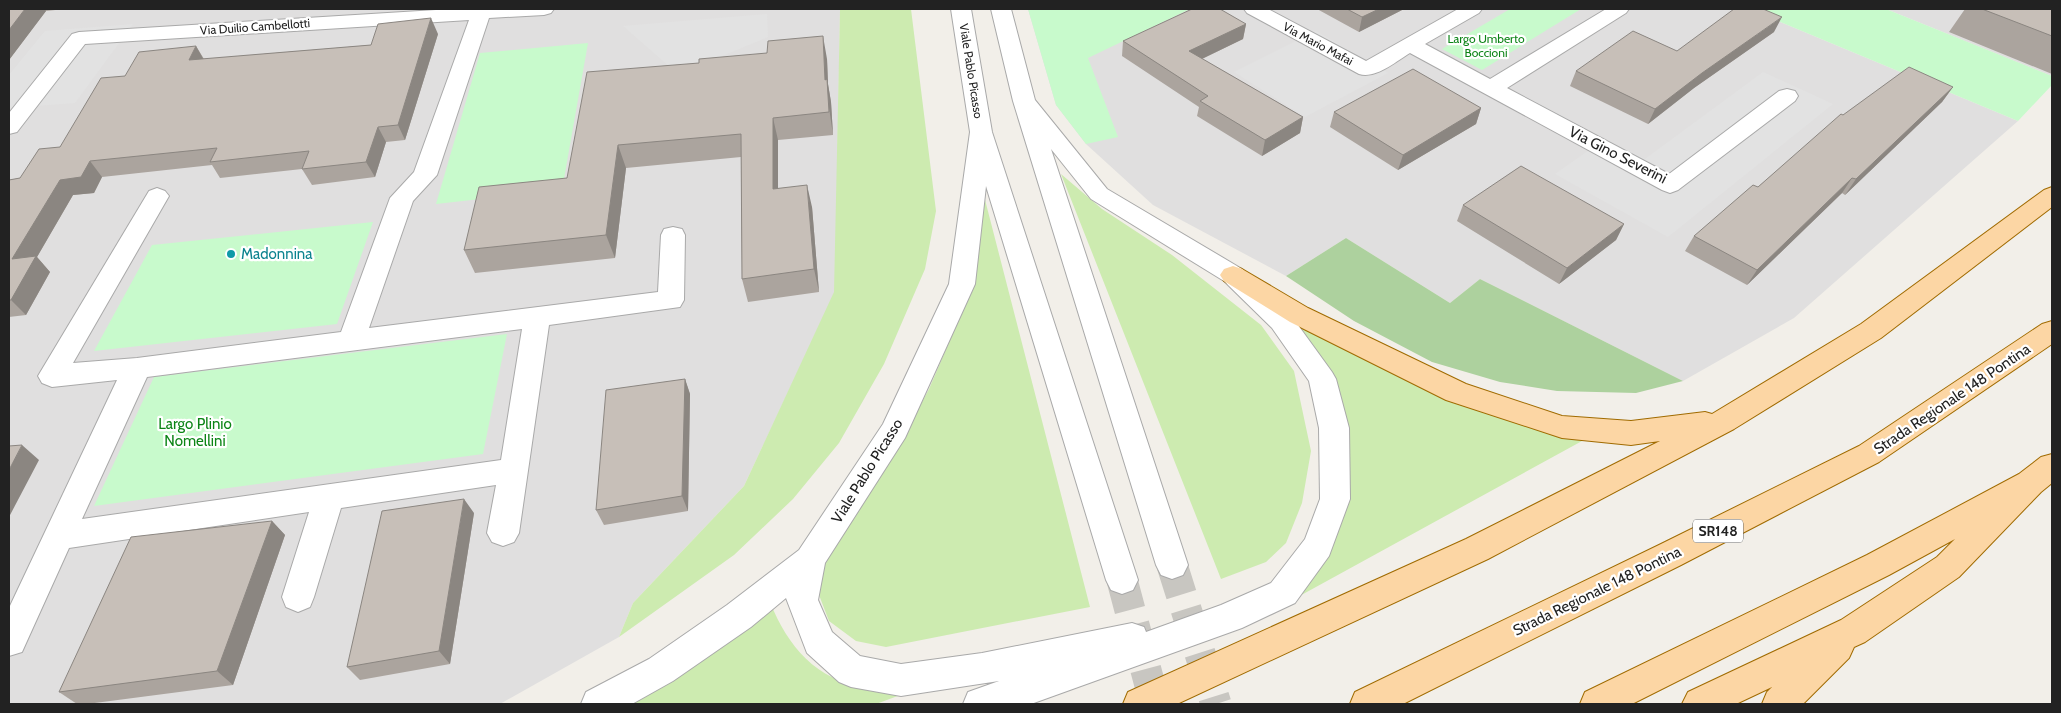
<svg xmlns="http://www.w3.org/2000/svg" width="2061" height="713" viewBox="0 0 2061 713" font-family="Cabin,sans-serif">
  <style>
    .residential { fill: #e0dfdf }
    .grass { fill: #cdebb0 }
    .forest { fill: #add19e }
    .park { fill: #c8facc }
    .parking { fill: #e2e2e2 }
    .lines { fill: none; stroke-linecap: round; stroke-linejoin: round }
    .minor-tunnel { stroke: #c8c6c1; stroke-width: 31; stroke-dasharray: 31 15; stroke-linecap: butt }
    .minor-casing { stroke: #a9a9a9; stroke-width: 2 }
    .major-casing { stroke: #a06b00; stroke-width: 2 }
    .minor { fill: #fff; fill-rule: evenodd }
    .major { fill: #fcd6a4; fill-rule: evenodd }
    .wall { fill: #aba49e }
    .shaded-wall { fill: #8b8681 }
    .building { fill: #c7bfb8; stroke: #8b8681 }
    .culture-dot { fill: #0f9aa8; stroke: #fff; stroke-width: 2 }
    .labels { text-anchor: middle; stroke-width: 4.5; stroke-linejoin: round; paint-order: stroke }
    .far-street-label { font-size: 12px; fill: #222; stroke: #fff }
    .far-park-label { font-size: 12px; fill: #0c8416; stroke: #fff }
    .shield { fill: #fff; stroke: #646464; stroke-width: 1 }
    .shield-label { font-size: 14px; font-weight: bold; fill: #222 }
    .street-label { font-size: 15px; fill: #222; stroke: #fff }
    .culture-label { font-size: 15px; fill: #0d838f; stroke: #fff; text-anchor: start }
    .park-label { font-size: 15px; fill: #0c8416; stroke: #fff }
  </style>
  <rect width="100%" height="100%" fill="#f2efe9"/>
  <!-- residential -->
  <path class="residential" d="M9 9H863L840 11 835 292 744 486 633 603 619 637 500 704H9Z
    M1028 9H1749L2018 121 1794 318 1683 381 1480 279 1450 303 1346 238 1286 276 1153 205 1086 144 1056 105Z
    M1886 9H2052V76Z"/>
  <!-- grass -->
  <path class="grass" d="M863 9H911L936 211 925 269 884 364 839 443 793 499 734 555 619 637 633 603 744 486 834 292 840 10Z
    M1061 174 1102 209 1172 255 1261 325 1294 371 1311 451 1302 503 1286 543 1266 562 1221 579Z
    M983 192 1090 607 886 647 856 641 829 621 814 582 822 552 890 460 929 389 968 298 978 259 982 225Z
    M1272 306 1393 374 1451 400 1593 435 1285 604 1303 574 1341 426Z
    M768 596C782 637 811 677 856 685 875 689 895 688 914 690L876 704H605L620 697Z"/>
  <!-- forest -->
  <path class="forest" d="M1346 238 1450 303 1480 279 1683 381 1636 393 1557 391 1500 382 1432 362 1354 321 1286 276Z"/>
  <!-- park -->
  <path class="park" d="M1028 9H1190L1088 58 1118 137 1086 144 1056 105Z
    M1510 9H1581L1482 70 1442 49Z
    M1749 9H1886L2052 76V85L2018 121Z
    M588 43 562 190 436 204 480 53Z
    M373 222 337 324 94 351 152 245Z
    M507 334 483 454 94 506 154 377Z"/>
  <!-- parking -->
  <path class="parking" d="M767 14 768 37 678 74 623 26Z
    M133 24 75 103 9 108V75L45 31Z
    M1316 31 1388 73 1305 117 1234 72Z
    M1763 72 1833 104 1668 237 1555 174 1605 139 1645 159Z"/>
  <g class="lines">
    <!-- minor-tunnel -->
    <path class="minor-tunnel" d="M1172 565 1216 704
      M1122 580 1155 704"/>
    <defs>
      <path id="minor" d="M452 9H554L551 13 544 15 489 18 437 175 413 201 369 328 658 292 661 235 664 229 673 227 682 229 685 235 684 300 680 307 549 325 519 533 514 542 503 546 492 542 487 533 496 485 341 508 314 597 310 607 298 612 286 607 282 597 309 512 69 548 22 652 9 656V608L117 380 52 387 42 383 38 376 149 191 157 188 165 191 169 196 73 363 137 358 341 332 390 198 414 172 469 20 85 44 17 132 9 134V113L72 34 79 32ZM522 329 501 460 82 519 147 377Z
        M951 9H971L992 132 1138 580 1133 590 1122 594 1111 590 1106 580 986 186 975 284 905 438 825 563 818 600 832 632 860 656 901 664 982 653 1132 623 1144 627 1146 632 1221 605 1271 583 1305 539 1320 499 1319 428 1309 381 1272 328 1224 281 1091 199 1051 149 1188 565 1183 575 1172 579 1161 575 1156 565 1013 101 991 9H1011L1035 100 1107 189 1242 269 1290 314 1332 372 1336 379 1349 428 1350 499 1329 556 1295 603 1242 628 1031 704H963L968 692 999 681 901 696 851 687 839 682 807 653 786 598 751 627 673 681 632 704H581L586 692 649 659 727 605 799 550 883 424 949 284 970 132Z
        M1244 9H1268L1366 61 1458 9H1482L1479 13 1425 44 1490 79 1606 9H1629L1626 13 1507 88 1669 174 1779 91 1787 89 1795 91 1798 96 1795 101 1678 190 1670 193 1662 190 1410 53C1395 62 1376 79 1359 74L1247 13Z"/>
      <path id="major" d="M2052 187V207L1881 338 1734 429 1488 559 1177 704H1123L1128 692 1466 539 1660 441 1631 445 1562 438 1446 400 1290 322 1224 281 1220 275 1224 269 1233 266 1242 269 1308 308 1466 384 1562 416 1631 421 1705 412 1712 414 1861 324 2044 190Z
        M2052 321V344L1879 462 1681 565 1403 704H1350L1355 692 1659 545 1859 446 2042 324Z
        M2052 454V483L2041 492 1959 577 1865 642 1854 647 1849 658 1803 704H1762L1767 692 1772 687 1736 704H1682L1688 692 1841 620 1937 557 1955 539 1889 575 1632 704H1580L1585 692 1867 555 2019 474 2041 457Z"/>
    </defs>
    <!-- minor casing -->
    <use href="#minor" class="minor-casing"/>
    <!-- major casing -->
    <use href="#major" class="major-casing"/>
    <!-- minor -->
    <use href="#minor" class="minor"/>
    <!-- major -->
    <use href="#major" class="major"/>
  </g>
  <!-- wall -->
  <path class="wall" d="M9 9H65L46 11 9 60Z
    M1317 9H1404L1359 32Z
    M1965 9H2052V74L1949 32Z
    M1246 24 1243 39 1202 59 1303 117 1300 133 1262 156 1197 116 1199 107 1122 56 1123 41Z
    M1774 32 1694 88 1648 124 1570 86 1576 71Z
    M438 34 405 140 386 142 375 177 312 185 302 169 220 178 212 165 102 177 94 193 73 195 37 257 50 272 26 315 9 317V180L20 178 60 147 125 76 196 46 204 59 371 45Z
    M827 59 828 84 831 102 833 135 778 140V188L812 207 819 292 748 302 742 279 741 157 626 168 615 258 475 273 464 250 567 178 699 63Z
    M1953 87 1942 102 1845 195 1842 193 1747 285 1685 251 1694 236 1758 187 1843 115Z
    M1481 108 1476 124 1398 170 1330 127 1334 112Z
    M1463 205 1624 224 1616 240 1559 284 1457 221Z
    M685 379 690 394 688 511 604 525 596 510Z
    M474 513 450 664 360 680 347 667Z
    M272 521 285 535 233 685 87 704H77L59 692Z"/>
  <!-- shaded-wall -->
  <path class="shaded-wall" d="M25 9H45L46 11 9 60V30Z
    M1379 9H1404L1359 32 1362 17Z
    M1782 17 1774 32 1694 88 1648 124 1655 109 1702 73Z
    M431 18 438 34 405 140 398 125Z
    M1246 24 1243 39 1187 66 1189 51Z
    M823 36 827 59 828 84 831 102 833 135 825 80Z
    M196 46 205 62 189 60Z
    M1953 87 1942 102 1845 195 1856 179Z
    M1481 108 1476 124 1398 170 1403 155Z
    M1303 117 1300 133 1262 156 1265 140Z
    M773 118 778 140V212L773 189Z
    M378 127 386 142 375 177 366 162Z
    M618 145 626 168 615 258 606 235Z
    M90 161 102 177 94 193 73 195 37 257 50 272 26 315 11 300 12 259 60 180Z
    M1852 178 1842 193 1747 285 1757 270Z
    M807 185 812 207 819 292 814 269Z
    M1624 224 1616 240 1559 284 1567 268Z
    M685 379 690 394 688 511 682 496Z
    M22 445 39 460 9 517V470Z
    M464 499 474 513 450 664 439 651Z
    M272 521 285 535 233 685 217 671Z"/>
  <!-- building -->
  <path class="building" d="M9 9H25L9 30Z
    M1192 9H1220L1246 24 1189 51 1303 117 1265 140 1200 101 1208 96 1123 41Z
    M1347 9H1379L1362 17Z
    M1734 9H1763L1782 17 1702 73 1655 109 1576 71 1633 31 1677 51Z
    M1982 9H2052V36Z
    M431 18 398 125 378 127 366 162 302 169 309 151 210 162 217 148 90 161 81 177 60 180 12 259 36 256 11 300H9V180L20 178 39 149 60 147 101 78 125 76 139 52 196 46 189 60 371 45 378 24Z
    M823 36 825 80 827 79 829 112 773 118V189L807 185 814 269 742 279 741 134 618 145 606 235 464 250 479 187 567 178 587 72 699 63V59L767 53 768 41Z
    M1909 67 1953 87 1856 179 1852 178 1757 270 1694 236 1753 185 1758 187 1841 114 1843 115Z
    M1413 69 1481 108 1403 155 1334 112Z
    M1521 166 1624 224 1567 268 1463 205Z
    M685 379 682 496 596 510 606 390Z
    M22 445 9 470V446Z
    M464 499 439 651 347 667 382 511Z
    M272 521 217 671 59 692 131 537Z"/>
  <!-- markers -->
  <circle class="culture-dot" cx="231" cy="254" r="5"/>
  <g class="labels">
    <!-- far-street labels -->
    <g class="far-street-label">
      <text transform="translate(255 27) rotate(-4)" y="4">Via Duilio Cambellotti</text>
      <text transform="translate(1318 44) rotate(28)" y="4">Via Mario Mafai</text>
      <text transform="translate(971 71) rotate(81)" y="4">Viale Pablo Picasso</text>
    </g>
    <!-- far-park labels -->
    <g class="far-park-label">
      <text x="1486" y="43">Largo Umberto<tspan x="1486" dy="14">Boccioni</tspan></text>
    </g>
    <!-- shield labels -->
    <rect class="shield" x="1693" y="519.5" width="50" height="23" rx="4"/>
    <g class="shield-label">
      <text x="1718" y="536">SR148</text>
    </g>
    <!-- street labels -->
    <g class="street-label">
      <text transform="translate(1618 155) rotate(27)" y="5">Via Gino Severini</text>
      <text transform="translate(1952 399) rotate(-34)" y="5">Strada Regionale 148 Pontina</text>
      <text transform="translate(867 471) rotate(-58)" y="5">Viale Pablo Picasso</text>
      <text transform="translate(1597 591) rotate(-26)" y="5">Strada Regionale 148 Pontina</text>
    </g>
    <!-- culture labels -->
    <g class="culture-label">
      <text x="241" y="259">Madonnina</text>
    </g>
    <!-- park labels -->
    <g class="park-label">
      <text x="195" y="429">Largo Plinio<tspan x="195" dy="17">Nomellini</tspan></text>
    </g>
  </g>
  <!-- border -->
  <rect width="2061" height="713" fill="none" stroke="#222222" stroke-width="20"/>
</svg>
